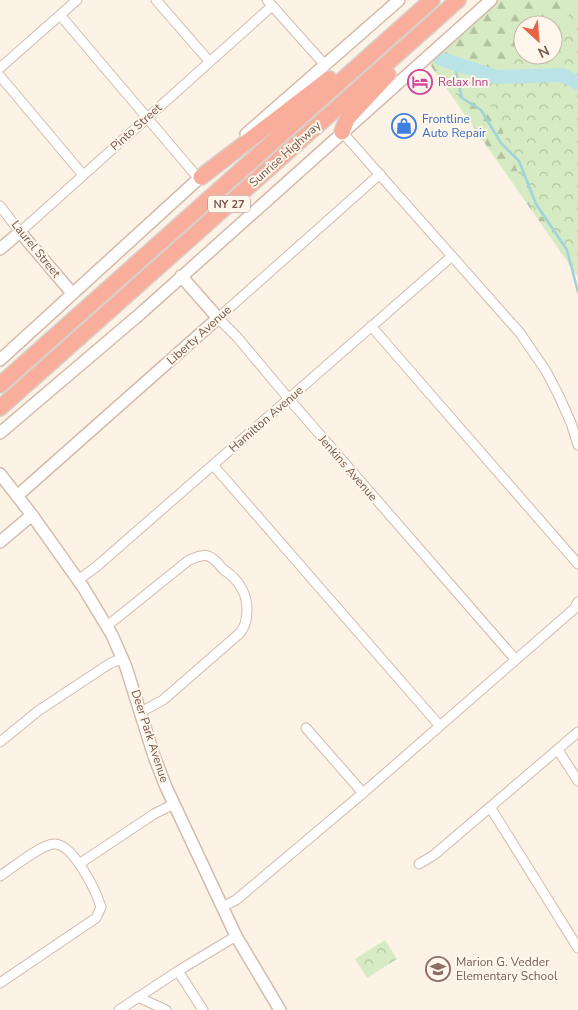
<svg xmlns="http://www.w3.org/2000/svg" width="578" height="1010" viewBox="0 0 578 1010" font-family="'Nunito Sans',sans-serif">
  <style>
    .forest { fill: url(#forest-firs); fill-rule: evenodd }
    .park { fill: url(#park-crowns) }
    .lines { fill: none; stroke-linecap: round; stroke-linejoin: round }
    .stream { stroke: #9fd3d9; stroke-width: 2.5 }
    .river { stroke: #b9e3e7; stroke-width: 14 }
    .street-casing { stroke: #d1bbae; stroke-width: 11 }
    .secondary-casing { stroke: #d4bbab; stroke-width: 14 }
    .highway-casing { stroke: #d9d0cc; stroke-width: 18 }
    .street { stroke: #fff; stroke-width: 9 }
    .secondary { stroke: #fff; stroke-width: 11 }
    .highway { stroke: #f8ae9b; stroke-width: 15 }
    .labels { text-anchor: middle; stroke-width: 4; stroke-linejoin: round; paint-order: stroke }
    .shield { fill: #fff7ec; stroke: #a0877b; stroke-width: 1 }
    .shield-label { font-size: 11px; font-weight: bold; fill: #77574a }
    .hotel-label { font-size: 12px; fill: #b23c85; stroke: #fff7ec; text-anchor: start }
    .shop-label { font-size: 12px; fill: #366cbe; stroke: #fff7ec; text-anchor: start }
    .street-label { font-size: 12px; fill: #77574a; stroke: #fff7ec }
    .education-label { font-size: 12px; fill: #785e54; stroke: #fff7ec; text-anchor: start }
  </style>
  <defs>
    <pattern id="forest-firs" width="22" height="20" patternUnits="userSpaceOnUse" patternTransform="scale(1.25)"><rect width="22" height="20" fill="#d6ebc3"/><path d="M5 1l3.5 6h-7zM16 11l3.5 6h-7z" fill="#b2c1a0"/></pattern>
    <pattern id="park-crowns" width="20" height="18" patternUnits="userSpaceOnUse" patternTransform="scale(1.25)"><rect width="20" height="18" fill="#d6ebc3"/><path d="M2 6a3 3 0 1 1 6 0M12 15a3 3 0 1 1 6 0" fill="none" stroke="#b2c1a0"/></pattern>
  </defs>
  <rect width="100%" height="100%" fill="#fdf2e6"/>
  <!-- forest -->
  <path class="forest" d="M496 0H578V277L426 59ZM523 25H553V55H523Z"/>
  <!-- park -->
  <path class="park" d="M578 10V271L560 252 544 219 531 208 494 108 482 102 459 103 455 94 523 47V55H553V27Z
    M385 940 397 959 367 978 355 959Z"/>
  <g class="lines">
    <!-- stream -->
    <path class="stream" d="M454 63 462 98 481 110 501 143 519 161 536 204 567 250 578 292"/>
    <!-- river -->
    <path class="river" d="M441 59 497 77 563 75 578 83"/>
    <defs>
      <path id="street" d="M156 0 209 61
        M267 0 325 65
        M60 15 199 179
        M0 68 77 0
        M0 76 83 175
        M342 132 520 333 546 371 559 396 571 423 578 445
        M380 174 218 318 237 337 289 399 515 659
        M0 206 20 232 272 6
        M371 326 578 564
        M213 465 439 725
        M78 580 96 567 452 256
        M107 626 189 560C195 558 202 554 208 556 214 558 219 564 223 569 230 574 238 581 242 589 249 602 249 622 240 633L163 700 141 712
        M306 728 363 793
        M0 742 38 711 109 664 123 658
        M558 750 578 781
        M490 807 578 948
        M79 864 154 814 174 804
        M419 864 434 855 578 732
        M0 876C11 869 42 844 54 844 73 843 96 891 101 907L96 918 0 983
        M222 907 236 900 363 793 574 609 578 602
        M178 971 203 1010
        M138 997 166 1010
        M119 1010 178 971 236 936"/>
      <path id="secondary" d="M246 134 399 0
        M0 249 20 232 72 293
        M0 360 206 172
        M0 433 140 314 491 0
        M0 474 32 515 83 587 112 635 126 667 154 756 166 787 236 936 280 1010
        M17 496 218 318 181 276
        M0 542 32 515"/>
      <path id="highway" d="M342 132 347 119 388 75
        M201 177 329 79
        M0 385 432 0
        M0 408 458 0"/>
    </defs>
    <!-- street casing -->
    <use href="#street" class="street-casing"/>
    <!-- secondary casing -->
    <use href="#secondary" class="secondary-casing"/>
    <!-- highway casing -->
    <use href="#highway" class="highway-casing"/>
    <!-- street -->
    <use href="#street" class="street"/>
    <!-- secondary -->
    <use href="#secondary" class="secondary"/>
    <!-- highway -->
    <use href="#highway" class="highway"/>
  </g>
  <!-- icons -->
  <defs>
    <symbol id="hotel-ring" viewBox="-11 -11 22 22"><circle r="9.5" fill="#fff7ec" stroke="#d1479c" stroke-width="1.5"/><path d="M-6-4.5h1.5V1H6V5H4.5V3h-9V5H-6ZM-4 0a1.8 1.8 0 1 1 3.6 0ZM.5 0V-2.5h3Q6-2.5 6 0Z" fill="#d1479c"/></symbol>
    <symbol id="shop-ring" viewBox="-11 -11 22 22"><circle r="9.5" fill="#fff7ec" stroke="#3f7fe0" stroke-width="1.5"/><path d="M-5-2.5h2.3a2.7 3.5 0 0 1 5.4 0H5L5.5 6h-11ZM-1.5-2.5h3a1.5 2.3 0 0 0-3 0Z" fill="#3f7fe0"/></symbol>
    <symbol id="school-ring" viewBox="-11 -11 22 22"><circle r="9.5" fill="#fff7ec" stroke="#8d6e63" stroke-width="1.5"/><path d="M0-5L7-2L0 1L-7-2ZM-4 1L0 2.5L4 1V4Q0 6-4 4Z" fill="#8d6e63"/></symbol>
  </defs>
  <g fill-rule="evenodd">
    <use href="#hotel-ring" x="406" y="68" width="28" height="28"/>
    <use href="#shop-ring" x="390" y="112" width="28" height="28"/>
    <use href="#school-ring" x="424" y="955" width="28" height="28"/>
  </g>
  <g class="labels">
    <!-- shield labels -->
    <rect class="shield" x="208" y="195.5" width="42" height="17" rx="4"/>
    <g class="shield-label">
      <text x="229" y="208">NY 27</text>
    </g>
    <!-- hotel labels -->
    <g class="hotel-label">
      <text x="438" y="86">Relax Inn</text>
    </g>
    <!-- shop labels -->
    <g class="shop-label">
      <text x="422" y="123">Frontline<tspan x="422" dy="14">Auto Repair</tspan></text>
    </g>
    <!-- street labels -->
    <g class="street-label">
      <text transform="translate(136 127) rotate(-42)" y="4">Pinto Street</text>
      <text transform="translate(285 154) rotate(-42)" y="4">Sunrise Highway</text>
      <text transform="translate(36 249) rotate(51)" y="4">Laurel Street</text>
      <text transform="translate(199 335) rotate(-42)" y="4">Liberty Avenue</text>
      <text transform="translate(266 419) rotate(-41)" y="4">Hamilton Avenue</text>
      <text transform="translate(348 468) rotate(49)" y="4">Jenkins Avenue</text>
      <text transform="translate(150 736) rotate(72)" y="4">Deer Park Avenue</text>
    </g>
    <!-- education labels -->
    <g class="education-label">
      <text x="456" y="966">Marion G. Vedder<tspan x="456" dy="14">Elementary School</tspan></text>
    </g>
  </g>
  <!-- north arrow -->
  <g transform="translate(538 40) rotate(154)"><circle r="24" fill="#fff7ec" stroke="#c9b7ab"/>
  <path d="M0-4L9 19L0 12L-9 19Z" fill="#e96348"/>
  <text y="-8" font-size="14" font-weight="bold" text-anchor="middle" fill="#77574a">N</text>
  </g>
</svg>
